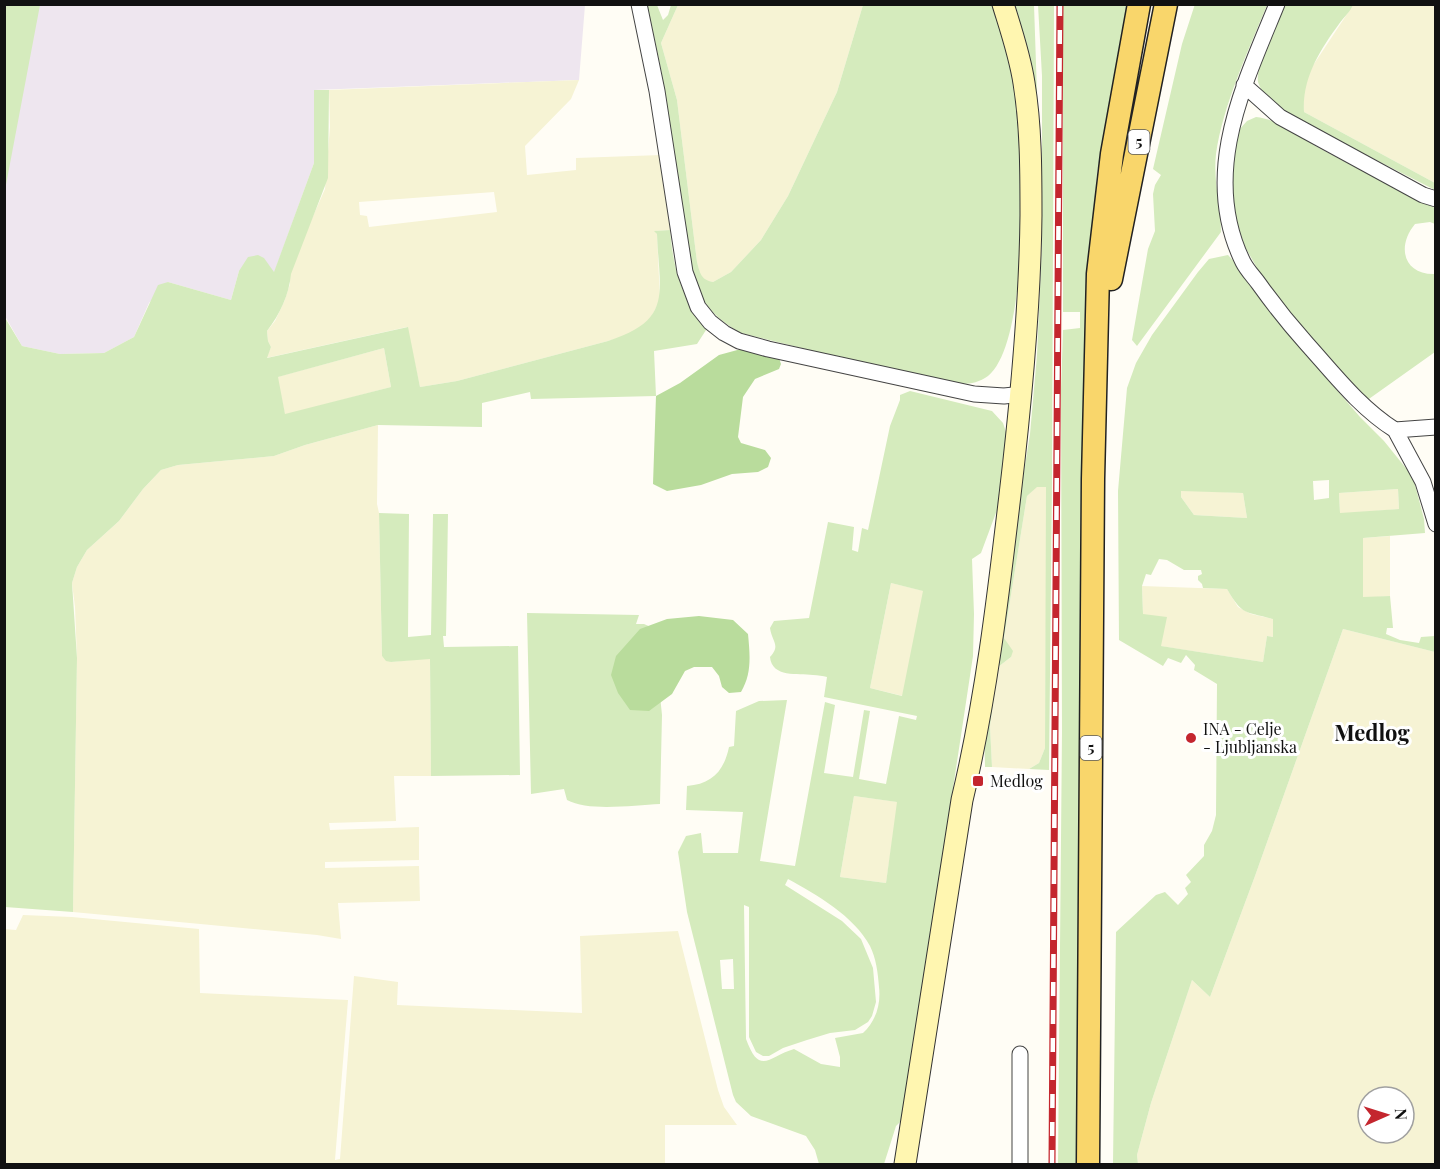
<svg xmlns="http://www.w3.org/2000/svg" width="1440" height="1169" viewBox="0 0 1440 1169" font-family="'Playfair Display',serif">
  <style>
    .industrial { fill: #eee6ef }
    .farmland { fill: #f6f3d4; fill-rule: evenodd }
    .green { fill: #d5ebbd; fill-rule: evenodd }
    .forest { fill: #b9dc9c }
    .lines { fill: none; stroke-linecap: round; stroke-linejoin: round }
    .street-casing { stroke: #444; stroke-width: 17 }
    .secondary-casing { stroke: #333; stroke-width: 23 }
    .primary-casing { stroke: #222; stroke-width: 25 }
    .street { stroke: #fff; stroke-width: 15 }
    .secondary { stroke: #fff6b0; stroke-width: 21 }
    .primary { stroke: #f9d66b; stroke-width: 22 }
    .rail-casing { stroke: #c4262e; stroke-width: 7 }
    .rail { stroke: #fff; stroke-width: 4.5; stroke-dasharray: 14; stroke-linecap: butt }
    .poi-dot { fill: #c4262e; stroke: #fff; stroke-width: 2 }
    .labels { text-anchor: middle; stroke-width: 6; stroke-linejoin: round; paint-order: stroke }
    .shield { fill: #fff; stroke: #585858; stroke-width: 1.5 }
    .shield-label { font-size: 15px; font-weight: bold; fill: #111 }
    .poi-label { font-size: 16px; fill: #111; stroke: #fff; text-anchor: start }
    .district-label { font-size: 22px; font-weight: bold; fill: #111; stroke: #fff }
  </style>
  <rect width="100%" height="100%" fill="#fffdf5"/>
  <!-- industrial -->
  <path class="industrial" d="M4 5H585L579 80 314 90V163L274 273 239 271 231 300 168 282 149 303 134 337 104 353 60 354 22 346 5 316 4 190 10 157 4 130Z"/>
  <!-- farmland -->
  <path class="farmland" d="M678 5H863L837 92 788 196 761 240 731 272 713 282 706 281 700 275 697 262 677 100 661 43Z
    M1353 5H1435V183L1304 112 1303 98 1306 81 1312 67Z
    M579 80 571 99 525 146 527 175 576 170V158L661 155 670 230 655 231 657 234 660 300 652 316 643 326 629 335 608 341 457 381 420 387 407 327 266 358 271 347 268 341 267 331 275 321 284 302 290 284V274L306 232 325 189 330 127 329 90ZM494 192 497 212 369 227 367 216 360 215 359 202Z
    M384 348 391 387 285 415 277 377Z
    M378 425 377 504 379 513 382 656 391 662 430 658 431 776H394L396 821 329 823 330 830 419 827V860L325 862V868L419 866 420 901 338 903 341 939 317 935 73 912 77 658 75 607 72 583 77 567 87 550 119 521 143 489 161 470 178 465 274 456 305 445Z
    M1036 487H1047L1045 748 1039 763 1029 769 992 767 990 726 998 667 1011 657 1004 638 1027 496Z
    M1398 489 1399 509 1340 514 1339 493Z
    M1181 490 1243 493 1247 518 1194 515 1181 497Z
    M1390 536V596L1363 598V538Z
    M891 583 924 591 903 696 870 688Z
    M1142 586 1227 589 1238 607 1251 614 1273 619V637L1267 636 1263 662 1160 646 1143 614Z
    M1343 629 1435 652V1164H1138L1137 1155 1151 1103 1192 980 1210 997 1255 876ZM1368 1097H1404V1133H1368Z
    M854 796 898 802 886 883 840 877Z
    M23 915 72 917 199 929 200 993 348 1000 335 1160 340 1159 354 976 398 982 397 1005 582 1013 580 936 678 931 718 1090 724 1107 737 1125H665V1164H5L4 929 16 930Z"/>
  <!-- green -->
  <path class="green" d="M5 4 40 5 5 190 4 5Z
    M1195 4 1267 5C1249 49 1223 105 1216 154 1213 182 1221 205 1221 232L1137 346 1132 340 1148 249 1155 231 1153 194 1155 185 1161 175 1153 169 1182 44Z
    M647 5H657L663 20 668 15 671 5H678L661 43 677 100 697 262C700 273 701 280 713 282L731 272 761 240 788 196 837 92 863 5H992C1005 38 1014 74 1018 110 1024 161 1029 343 988 376 972 388 953 383 935 381L741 333C717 319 707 309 694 284L661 69Z
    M1012 5H1034L1037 93H1035Z
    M1038 5H1054L1052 483 1049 770 1029 769 1039 763 1045 748 1046 487H1037L1027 496 1004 638 1013 651 1011 657 998 667 990 726 992 767H985L984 724 1030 434 1037 355 1042 244V76Z
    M1063 5H1128L1097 173 1088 298 1082 462 1083 618 1079 1164H1058L1062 732 1061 390 1063 330 1080 328V312H1063Z
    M1284 5H1353C1350 12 1344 17 1339 24 1320 50 1302 78 1304 112L1435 183V190L1282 112C1274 104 1261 93 1258 82 1255 66 1277 21 1284 5Z
    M314 90H329L328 178 291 274C289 295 280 314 267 331L268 341 271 347 267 358 408 327 420 387 457 381 608 341C674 320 659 292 657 234L654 231 670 230C672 253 676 279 688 300 693 309 702 318 708 327L697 344 654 351 656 396 531 399 530 392 482 403V427L378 425 305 445 274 456 178 465 161 470 143 489 119 521 87 550 77 567 72 583 77 658 73 912 5 907 4 316 22 346 60 354 104 353 134 337 158 285 168 282 231 300 239 271 248 257 258 255 264 258 274 272 314 163ZM384 348 391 387 285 414 278 377Z
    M1256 117C1278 119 1299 137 1319 148 1357 168 1396 189 1435 208V224L1430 222 1415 224C1396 247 1404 275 1435 274V352L1366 401 1271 292 1245 247 1234 214 1230 186 1238 131 1247 121Z
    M1228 255C1241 268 1249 286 1261 300 1278 323 1298 343 1317 363V367L1360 417 1384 441 1413 477 1424 519 1425 533 1363 538V597L1390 596 1393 628H1387L1386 634 1400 640 1419 643 1421 637 1435 636V652L1343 629 1255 876 1210 997 1192 980 1151 1103 1137 1155 1138 1164H1113L1116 932 1156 895 1165 892 1178 905 1188 894 1185 888 1191 882 1186 875 1204 856V845L1212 831 1216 815 1217 684 1194 670 1195 665 1186 655 1181 663 1168 658 1163 666 1119 640 1118 491 1127 388 1136 363 1152 335 1198 272 1209 259ZM1329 480V498L1314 500 1313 481ZM1398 489 1399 509 1340 513 1339 493ZM1181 491 1243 493 1247 518 1194 515 1181 497ZM1159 559 1167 560 1184 570H1201L1202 574 1198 576V580L1202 584 1203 588 1227 589C1243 616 1244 611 1273 619V637L1267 636 1263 662 1161 646 1167 617 1143 614 1142 586 1146 574 1151 575Z
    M910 391 992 411 1003 423 1007 435 997 510 981 553 972 559 974 614 973 656 903 1119 896 1126 884 1164H819L815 1150 806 1136 751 1116 736 1102 733 1095 687 912 678 852 686 836 701 833 703 853H738L743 812 686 810 687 786C712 784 724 771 729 747L734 746 736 711 759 701 787 700 760 861 795 866 825 702 835 705 824 773 853 777 864 710 870 711 859 779 886 784 899 716 916 720 917 716 824 697 827 677C823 676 818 675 813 675 798 673 772 678 770 657 781 645 772 642 770 628L774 621 809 618 828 522 854 527 852 550 858 552 862 528 868 530 890 426 900 400V395ZM891 583 923 591 902 696 870 688ZM854 796 897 802 886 883 840 877ZM788 879C817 895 854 916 870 946 876 958 878 973 879 987 881 1004 876 1021 863 1033L835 1038 840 1057V1067L821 1064 794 1049C769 1056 760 1077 746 1039L744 905 749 907V1037L756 1052 763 1056H769L783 1048 807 1040 830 1033 855 1030 868 1022 872 1016 876 1002 873 968 861 939 842 921 785 885ZM733 959 734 989H722L720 960Z
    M379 513 409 514 408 637 431 635 433 514H448L446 636H443L444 647 518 646 520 775 431 776 430 659 391 662 386 661 382 656Z
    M527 613 639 615 636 624H644L653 628 662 715 660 804C634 805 589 812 567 800L564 789 531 794Z"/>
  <!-- forest -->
  <path class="forest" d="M741 349 779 358 781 364 779 369 755 379 743 397 738 437 741 443 765 450 771 458 768 467 758 472 732 474 701 485 667 491 653 484 656 396 680 383 719 355Z
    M699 616 733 620 748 634C750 655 752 674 741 692L729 693 722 687 719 676 712 667H694L685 671 672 694 649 711 630 710 618 693 611 675 616 656 640 629 667 619Z"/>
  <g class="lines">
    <defs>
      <path id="street" d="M639 4 657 91 685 272 698 307 710 322 724 333 739 341 768 349 974 394 1004 396 1022 394
        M1277 4C1243 87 1200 174 1243 262 1247 270 1254 277 1259 284 1274 305 1290 325 1307 344 1334 374 1360 408 1395 430L1436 427
        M1244 85 1280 117 1423 195 1436 199
        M1395 430 1423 482 1436 524
        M1020 1164V1054"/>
      <path id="secondary" d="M905 1164 962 800C986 700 998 597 1010 495 1021 402 1030 309 1031 215 1031 171 1031 126 1024 83 1020 56 1011 30 1003 4"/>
      <path id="primary" d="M1111 279 1166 4
        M1088 1164 1093 479 1098 274 1112 154 1139 4"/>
    </defs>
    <!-- street casing -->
    <use href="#street" class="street-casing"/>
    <!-- secondary casing -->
    <use href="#secondary" class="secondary-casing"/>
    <!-- primary casing -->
    <use href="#primary" class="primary-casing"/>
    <!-- street -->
    <use href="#street" class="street"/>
    <!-- secondary -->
    <use href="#secondary" class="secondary"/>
    <!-- primary -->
    <use href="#primary" class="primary"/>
    <defs>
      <path id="rail" d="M1052 1164 1060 4"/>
    </defs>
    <!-- rail casing -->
    <use href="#rail" class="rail-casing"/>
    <!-- rail -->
    <use href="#rail" class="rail"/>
  </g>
  <!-- markers -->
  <g class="poi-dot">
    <circle cx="1191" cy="738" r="6"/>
    <rect x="972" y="775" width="12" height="12" rx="3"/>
  </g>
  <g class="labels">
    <!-- shield labels -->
    <g class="shield">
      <rect x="1128.5" y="130" width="21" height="24" rx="4.5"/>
      <rect x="1080.5" y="736" width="21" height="24" rx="4.5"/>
    </g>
    <g class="shield-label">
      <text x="1139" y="147">5</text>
      <text x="1091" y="753">5</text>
    </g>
    <!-- poi labels -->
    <g class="poi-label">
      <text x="1203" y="735">INA - Celje<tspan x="1203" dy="18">- Ljubljanska</tspan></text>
      <text x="990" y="787">Medlog</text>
    </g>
    <!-- district labels -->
    <g class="district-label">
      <text x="1372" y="741">Medlog</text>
    </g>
  </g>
  <!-- border -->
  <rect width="1440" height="1169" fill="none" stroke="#111111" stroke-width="12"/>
  <!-- north arrow -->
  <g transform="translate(1386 1115) rotate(87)"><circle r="28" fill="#ffffff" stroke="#a0a0a0" stroke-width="1.5"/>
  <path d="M0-4.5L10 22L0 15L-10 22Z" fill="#c4262e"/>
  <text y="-9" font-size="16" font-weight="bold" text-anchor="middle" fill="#111111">N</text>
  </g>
</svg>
